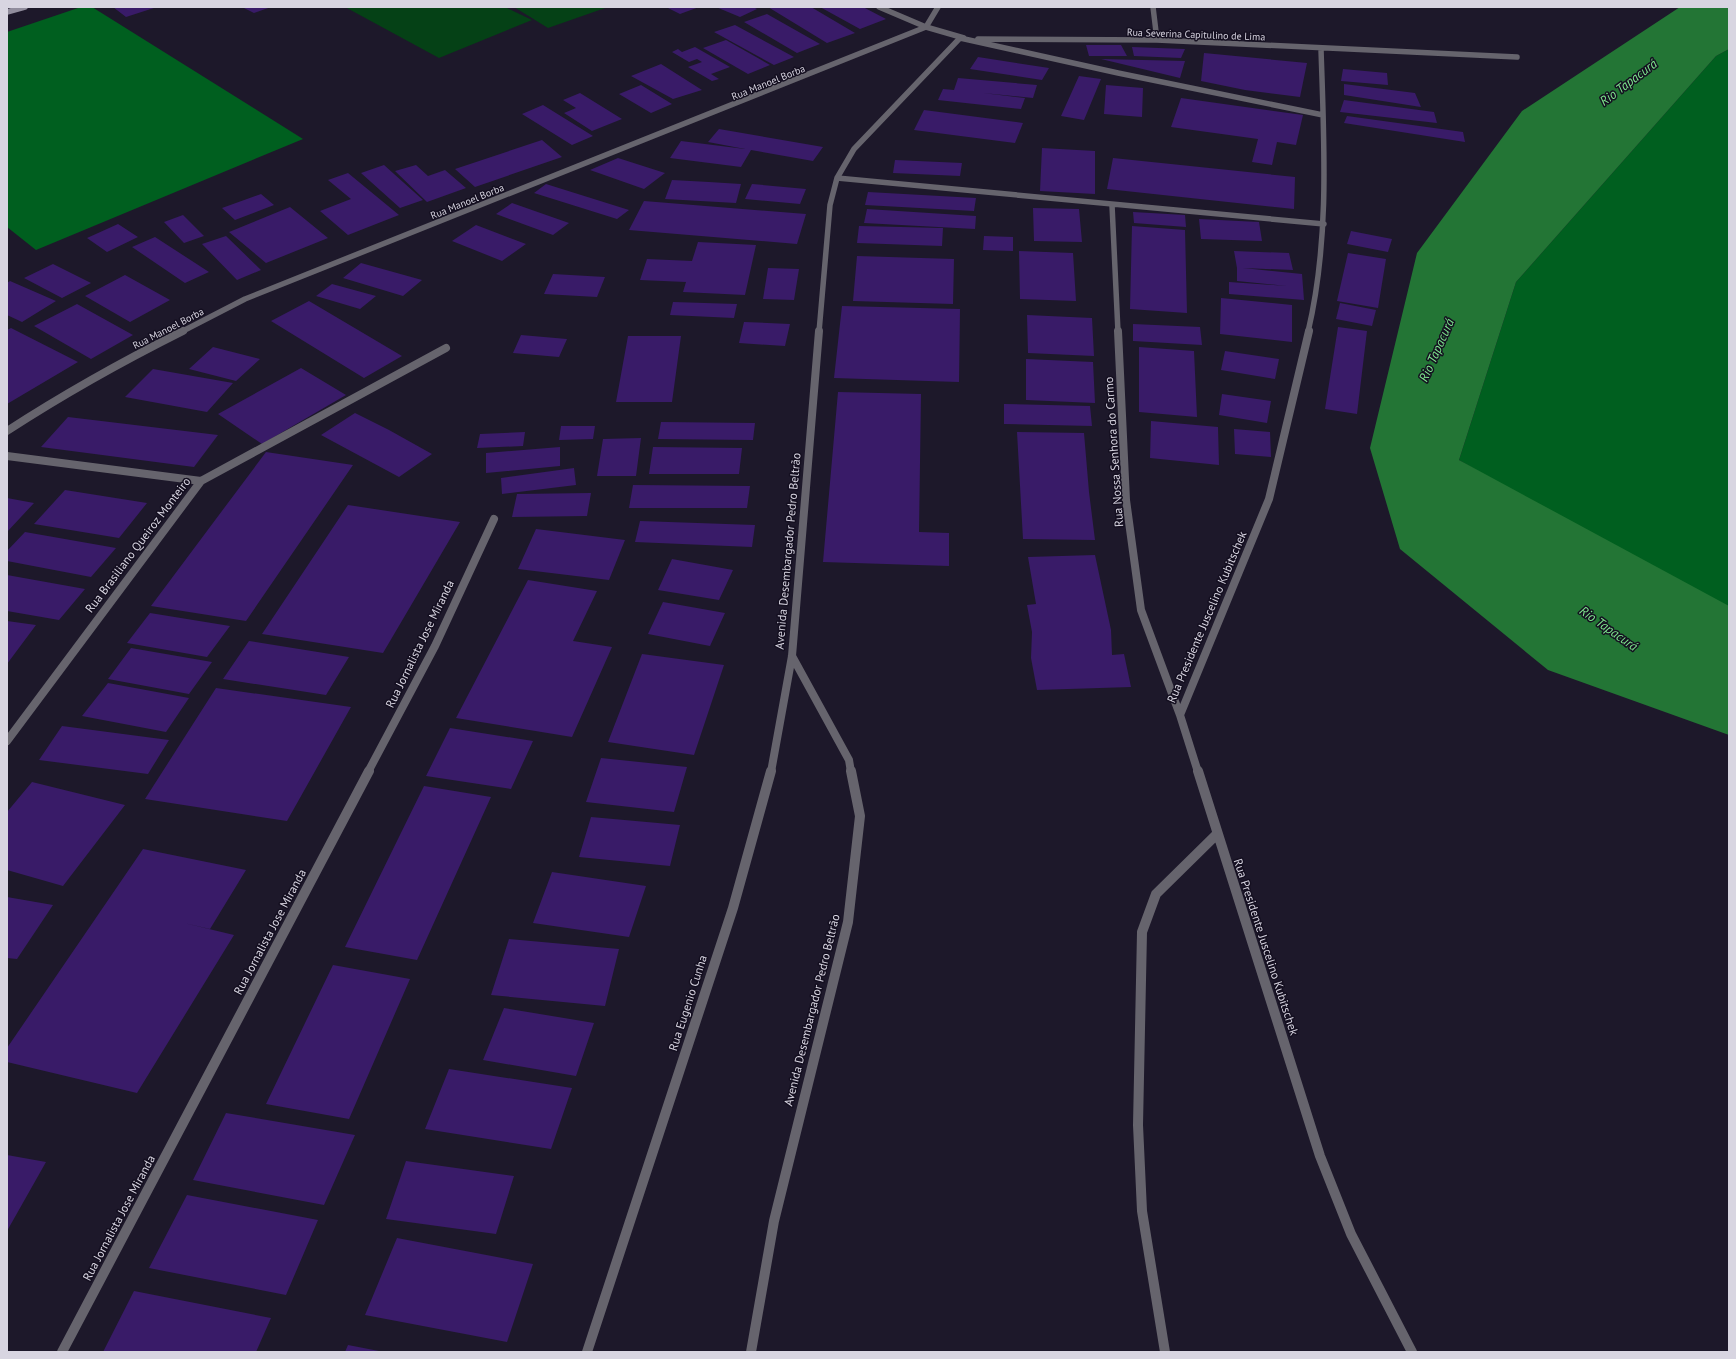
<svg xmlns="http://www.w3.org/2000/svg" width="1736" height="1359" viewBox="0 0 1736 1359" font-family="'PT Sans',sans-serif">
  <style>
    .green { fill: #054116 }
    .forest { fill: #005f1f }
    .water { fill: #237535 }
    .building { fill: #391b68 }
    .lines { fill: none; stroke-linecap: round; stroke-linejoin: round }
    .minor-far2 { stroke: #66646d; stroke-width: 5.5 }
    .minor-far1 { stroke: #66646d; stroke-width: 8 }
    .minor { stroke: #66646d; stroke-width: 10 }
    .tertiary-far1 { stroke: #66646d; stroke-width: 5.5 }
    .tertiary { stroke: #66646d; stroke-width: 8 }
    .secondary { stroke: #918d9d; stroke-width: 5.5 }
    .labels { text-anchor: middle; stroke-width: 3; stroke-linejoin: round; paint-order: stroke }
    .far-street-label { font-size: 10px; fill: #d8d5e1; stroke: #140f20 }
    .street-label { font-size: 12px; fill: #d8d5e1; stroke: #140f20 }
    .water-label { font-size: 13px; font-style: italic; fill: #7ee58d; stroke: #140f20 }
  </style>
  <rect width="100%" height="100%" fill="#1d182a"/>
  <!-- green -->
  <path class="green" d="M345 7H505L532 20 439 58Z
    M514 7H608L548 28Z"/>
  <!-- forest -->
  <path class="forest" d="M81 7H92L303 139 36 250 7 227V32Z
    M1729 49V618L1459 460 1516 282 1716 56Z"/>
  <!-- water -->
  <path class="water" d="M1680 7H1729V49L1716 56 1516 282 1459 460 1729 606V735L1548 670 1400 549 1370 448 1417 253 1522 111Z"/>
  <!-- building -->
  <path class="building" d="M113 7H157L126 17Z
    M242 7H271L254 13Z
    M670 7H699L680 14 668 8Z
    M716 7H753L757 9 740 17Z
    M768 7H811L855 33 827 43Z
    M820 7H863L886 19 860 29Z
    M767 14 820 44 797 53 744 22Z
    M735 25 794 57 774 65 714 32Z
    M726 40 770 65 748 74 703 48Z
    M1086 45H1121L1127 56H1089Z
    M695 47 730 67 711 74 719 79 712 81 688 67 702 62 697 59 689 62 672 52 678 49 682 52Z
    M1132 47 1185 49 1181 58 1134 56Z
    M1204 53 1307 63 1300 97 1245 90 1201 81Z
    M978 57 1049 68 1042 80 970 69Z
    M1101 59 1185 61 1180 78Z
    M661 64 702 90 673 99 631 76Z
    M1343 69 1387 73 1388 85 1341 81Z
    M1079 76 1101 79 1084 120 1061 116Z
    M958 78 1037 85 1033 98 983 93 1025 98 1021 109 938 100 943 89 954 90Z
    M1344 84 1415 93 1421 107 1344 95Z
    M641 85 672 104 651 113 619 94Z
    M1106 85 1143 88 1142 117 1104 114Z
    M580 93 622 119 592 131 564 113 576 108 563 100Z
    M1181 98 1303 115 1296 145 1277 142 1272 165 1252 162 1258 139 1171 127Z
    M1344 100 1434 112 1437 123 1340 112Z
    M543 105 593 136 572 145 522 114Z
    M924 110 1023 123 1015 143 914 130Z
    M1347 116 1463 132 1465 142 1344 123Z
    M719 129 823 147 813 161 751 150 741 167 670 158 681 141 745 149 708 142Z
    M542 140 562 157 475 187 455 169Z
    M1042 148 1095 151V194L1040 191Z
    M618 158 665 173 644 189 590 170Z
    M1113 158 1295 177 1294 209 1107 189Z
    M895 160 962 163 960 176 893 173Z
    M384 165 423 200 400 208 361 173Z
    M416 165 428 176 445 170 466 188 427 202 395 171Z
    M348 173 399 215 348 235 320 211 351 199 328 180Z
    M672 180 709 182 741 184 736 203 665 199Z
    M546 184 629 210 617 219 534 193Z
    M752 184 806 189 800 204 745 199Z
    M868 192 976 198 974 211 865 205Z
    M261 194 274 205 235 220 222 208Z
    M644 201 806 214 797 244 629 230Z
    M512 203 569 223 553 235 496 214Z
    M290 207 328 238 266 263 229 232Z
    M1033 208 1079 209 1082 242 1034 241Z
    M867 209 976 216 975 229 864 223Z
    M1133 212 1185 215 1186 227 1134 223Z
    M183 215 204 236 184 243 164 222Z
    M1199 219 1259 222 1262 241 1201 239Z
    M118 224 138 237 107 252 87 238Z
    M476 225 526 244 502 261 452 241Z
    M859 226 943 228 942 246 857 243Z
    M1132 226 1185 230 1187 313 1130 309Z
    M1351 231 1392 239 1388 252 1347 244Z
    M226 236 261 270 237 280 202 244Z
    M984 236 1013 237V251L983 250Z
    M155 237 209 272 185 283 132 247Z
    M698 242 756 245 745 295 683 292 686 282 640 280 647 259 692 261Z
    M1019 251 1073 253 1076 301 1020 299Z
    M1234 251 1289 253 1293 270 1243 268 1302 274 1304 300 1229 294V282L1287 286 1237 281V268Z
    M1348 253 1386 259 1378 308 1337 301Z
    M857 256 954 259 953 304 853 301Z
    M361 263 422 280 403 296 343 278Z
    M53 264 91 283 62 298 24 278Z
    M768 268 799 269 794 300 763 299Z
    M553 274 605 277 597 297 544 294Z
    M125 275 170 300 130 322 85 296Z
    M10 281 56 301 22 322 7 315V283Z
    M332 284 376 296 360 309 316 296Z
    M1221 298 1292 305V342L1220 334Z
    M309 301 402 356 364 378 271 321Z
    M673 302 737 304 734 318 670 315Z
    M1340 303 1376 310 1372 326 1336 319Z
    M77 304 133 335 91 359 34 326Z
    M842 306 960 309 959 382 834 378Z
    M1027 315 1092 318 1094 356 1028 353Z
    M744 322 790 324 785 346 739 343Z
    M1133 324 1200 327 1202 345 1133 341Z
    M1338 327 1367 331 1357 414 1325 409Z
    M11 328 78 362 7 404V330Z
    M521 335 567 339 559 357 513 353Z
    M628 336H681L672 402H616Z
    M213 347 260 359 236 381 189 369Z
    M1139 347 1194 351 1197 417 1139 412Z
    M1225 351 1279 359 1275 379 1221 370Z
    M1026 359 1093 362 1095 403 1026 400Z
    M301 368 346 395 262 444 218 414Z
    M153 369 233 383 207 412 125 397Z
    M838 392 921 394 919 532 949 533V566L823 562Z
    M1222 394 1271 401 1267 423 1219 415Z
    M1004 404 1090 406 1092 426 1004 424Z
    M355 413 389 430 432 454 399 477 321 435Z
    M68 417 218 435 194 467 41 447Z
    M1151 421 1218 427 1219 465 1150 458Z
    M661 422 755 423 753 440 658 439Z
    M561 426H595L593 439 559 440Z
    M1234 429 1270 432 1271 457 1235 454Z
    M525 432 523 446 477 448 480 434Z
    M1017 432 1084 433 1089 492 1095 540 1023 539Z
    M641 438 636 476H597L603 439Z
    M560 447V466L486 473V453Z
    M653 447 742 448 739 474H649Z
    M266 452 353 465 246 621 151 606Z
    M574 468 576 485 502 494 501 478Z
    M633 485 750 486 747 508H629Z
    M65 490 147 503 119 538 34 524Z
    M591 493 587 516 512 517 517 494Z
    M7 498 34 503 7 532Z
    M348 505 460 522 383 653 262 634Z
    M640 521 755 525 752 547 635 542Z
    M536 529 625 540 609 580 518 569Z
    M25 532 116 548 91 577 7 561V551Z
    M1095 555 1111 630 1112 655 1124 654 1131 687 1037 690 1031 658 1032 632 1027 605 1036 604 1028 557Z
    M672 559 733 570 719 600 658 590Z
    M7 575 85 589 59 620 7 611Z
    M528 580 597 591 573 641 612 647 572 737 456 718Z
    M663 602 725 613 710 646 648 634Z
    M150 613 230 626 207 657 127 643Z
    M7 621 36 625 7 664Z
    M249 641 349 657 326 695 223 679Z
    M131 648 212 662 189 694 108 679Z
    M642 654 724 665 694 755 608 742Z
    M108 683 189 698 166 732 82 716Z
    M216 688 351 707 287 821 145 799Z
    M62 726 169 740 148 774 39 760Z
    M450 728 533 741 511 789 426 776Z
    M601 758 687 767 674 812 586 802Z
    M32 782 125 805 63 886 7 870V812Z
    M424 786 491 797 417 960 345 947Z
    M591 817 680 825 670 866 579 857Z
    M143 849 246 870 210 929 184 923 234 935 137 1093 7 1062V1048Z
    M552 872 646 886 629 937 533 923Z
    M7 897 53 905 17 959 7 958Z
    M509 939 619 949 605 1006 491 995Z
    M333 965 410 979 349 1119 266 1104Z
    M504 1008 594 1023 576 1076 483 1060Z
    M449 1069 572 1088 551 1149 425 1129Z
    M226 1113 355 1135 324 1205 193 1180Z
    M7 1155 46 1162 7 1231Z
    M406 1161 514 1176 496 1234 386 1219Z
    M187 1195 318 1220 286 1295 149 1268Z
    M397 1238 533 1264 507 1342 365 1315Z
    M134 1291 271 1318 256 1352H103Z
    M348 1345 379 1351V1352H345Z"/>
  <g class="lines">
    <!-- minor-far2 -->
    <path class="minor-far2" d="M879 7 926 27 964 38
      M1153 7 1157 40
      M978 39 1157 40 1517 57
      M837 178 1324 224
      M1112 205 1118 332
      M819 332 830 205 837 178 854 149 960 38 1118 73 1323 115
      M1308 332C1330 239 1324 143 1321 49"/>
    <!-- minor-far1 -->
    <path class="minor-far1" d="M1118 331 1126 500 1141 610 1180 715
      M7 456 201 481 7 741
      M201 481 446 348
      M792 656 849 760 851 772
      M368 772 435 646 494 519
      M771 772 792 656 819 331
      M1198 772 1180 715 1269 499 1309 331"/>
    <!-- minor -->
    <path class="minor" d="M1198 771 1320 1156 1351 1234 1412 1352
      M62 1352 369 771
      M587 1352 733 908 771 771
      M751 1352 774 1221 848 922 860 816 851 771
      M1165 1352 1142 1211 1138 1125 1142 932 1156 894 1217 834"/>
    <!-- tertiary-far1 -->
    <path class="tertiary-far1" d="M181 332 245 299 926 27 938 7"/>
    <!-- tertiary -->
    <path class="tertiary" d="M7 431C64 394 123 361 183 331"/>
    <!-- secondary -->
    <path class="secondary" d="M7 12 25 7"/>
  </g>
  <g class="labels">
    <!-- far-street labels -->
    <g class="far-street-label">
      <text transform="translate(1196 34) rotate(2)" y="4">Rua Severina Capitulino de Lima</text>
      <text transform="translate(768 82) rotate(-22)" y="4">Rua Manoel Borba</text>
      <text transform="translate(467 201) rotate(-22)" y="4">Rua Manoel Borba</text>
      <text transform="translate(168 328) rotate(-27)" y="4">Rua Manoel Borba</text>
    </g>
    <!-- street labels -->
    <g class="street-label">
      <text transform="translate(1114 452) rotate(-94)" y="4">Rua Nossa Senhora do Carmo</text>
      <text transform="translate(138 545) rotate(-53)" y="4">Rua Brasiliano Queiroz Monteiro</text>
      <text transform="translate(788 551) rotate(-85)" y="4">Avenida Desembargador Pedro Beltrão</text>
      <text transform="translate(1207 617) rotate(-67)" y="4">Rua Presidente Juscelino Kubitschek</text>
      <text transform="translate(420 644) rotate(-64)" y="4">Rua Jornalista Jose Miranda</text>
      <text transform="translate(270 932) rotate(-62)" y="4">Rua Jornalista Jose Miranda</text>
      <text transform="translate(1266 947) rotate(72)" y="4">Rua Presidente Juscelino Kubitschek</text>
      <text transform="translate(688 1003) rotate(-72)" y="4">Rua Eugenio Cunha</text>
      <text transform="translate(812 1010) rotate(-76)" y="4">Avenida Desembargador Pedro Beltrão</text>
      <text transform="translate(119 1218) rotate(-62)" y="4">Rua Jornalista Jose Miranda</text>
    </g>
    <!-- water labels -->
    <g class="water-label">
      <text transform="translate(1628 82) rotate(-37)" y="5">Rio Tapacurá</text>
      <text transform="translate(1436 350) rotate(-66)" y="5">Rio Tapacurá</text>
      <text transform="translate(1609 628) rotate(35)" y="5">Rio Tapacurá</text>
    </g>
  </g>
  <!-- border -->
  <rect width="1736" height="1359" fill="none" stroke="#d8d5e1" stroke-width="16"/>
</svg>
